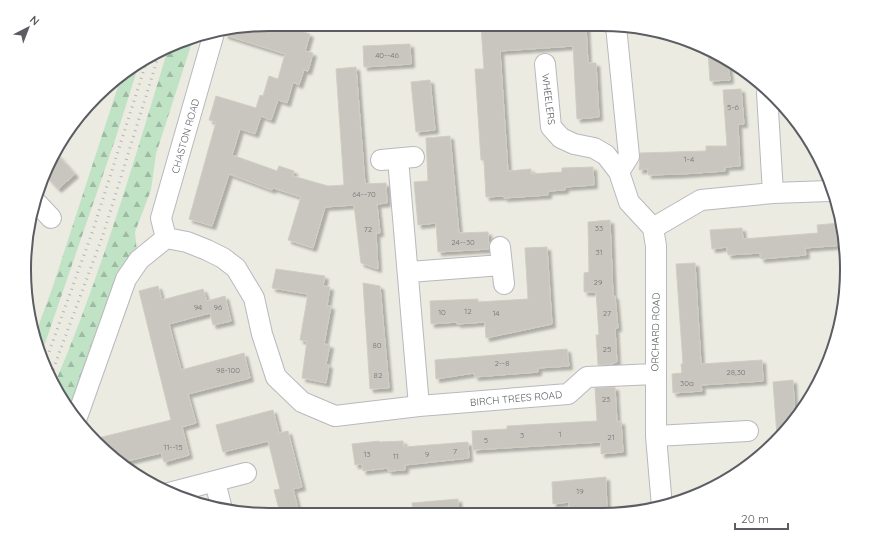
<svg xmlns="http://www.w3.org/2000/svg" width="871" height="539" viewBox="0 0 871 539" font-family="Quicksand,sans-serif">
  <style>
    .forest { fill: url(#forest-firs) }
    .building { fill: #c8c6bf; stroke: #d0cec1; filter: url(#shadow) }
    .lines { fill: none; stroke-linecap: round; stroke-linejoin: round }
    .street-casing { stroke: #b8b9be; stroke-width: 22 }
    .street { stroke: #fff; stroke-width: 20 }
    .rail { stroke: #b3b4b4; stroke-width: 3; stroke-dasharray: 1 5; stroke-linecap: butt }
    .labels { text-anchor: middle; stroke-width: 3; stroke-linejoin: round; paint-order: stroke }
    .number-label { font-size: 8px; fill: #767779 }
    .street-label { font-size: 10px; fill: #5b5d62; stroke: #fff }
    .rim { fill: none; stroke: #5b5d62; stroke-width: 2 }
  </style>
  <defs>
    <pattern id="forest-firs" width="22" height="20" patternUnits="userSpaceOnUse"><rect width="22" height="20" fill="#c0e2c5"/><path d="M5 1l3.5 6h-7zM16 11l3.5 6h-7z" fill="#9fbaa3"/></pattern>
    <filter id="shadow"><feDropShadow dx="3.5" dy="3.5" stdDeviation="1" flood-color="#0004"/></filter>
  </defs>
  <rect width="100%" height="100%" fill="#ecebe2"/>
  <!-- forest -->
  <path class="forest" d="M194 36 156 154 151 190 135 232 137 252 70 410 55 383C101 275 134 161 168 49Z
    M139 64 115 140 41 355 37 348 35 335 52 289 122 74Z"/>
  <!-- building -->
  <path class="building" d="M270 24H280L310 34 305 51 313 53 308 71 304 70 299 85 293 82 287 103 278 100 271 120 261 116 255 134 240 129 232 155 277 171 279 166 294 171 293 176 328 186 344 185 336 69 356 67 365 184 386 183 387 203 377 204 380 233H376L378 269 361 263 354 205 325 207 313 248 288 240 301 197 273 188 272 190 229 174 212 226 189 219 216 122 209 120 216 96 256 108 260 95 263 96 269 76 278 79 285 54 225 35V31Z
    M481 26H586L588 63H596L599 117 577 119 573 46 500 51 508 171 531 169V174L562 172V168L593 167 594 185 565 187V190L548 191V195L504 198V196L486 197 484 160H481L475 69H484Z
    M410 44 411 64 364 67 363 46Z
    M708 50 728 62 730 80 710 81Z
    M430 80 435 130 416 132 411 82Z
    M741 89 744 124H738L740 166 725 167V171L682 174 648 175V169L639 170 640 153 706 151V146H727L723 90Z
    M450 136 459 233 488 232 489 249 438 252 436 223 418 225 414 182 428 181 426 138Z
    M57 154 75 174 58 189 45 175Z
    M610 220 613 296H615L618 328H615L617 362 613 363V364L598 365 596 335H599L596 292H584V273L589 272 588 222Z
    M840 223 845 237 844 245 805 248 806 255 761 259 760 253 728 255 727 247 712 249 710 230 742 228 743 239 818 233 817 225Z
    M547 247 552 324 486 338 485 322 457 324V322L431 324 430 301 478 299V302L528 299 525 248Z
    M695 263 701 364 762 360 763 381 701 385 702 391 673 393 672 374 682 373 681 364H683L676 264Z
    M276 269 325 276 323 286 330 287 327 306H331L324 344 330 345 326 364 329 365 326 383 302 378 307 341 300 340 308 294 272 288Z
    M363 283 380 286 389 388 370 389Z
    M158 286 162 300 203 289 207 301 225 296 231 321 213 325 210 313 169 324 181 370 244 353 250 378 188 394 196 423 182 427 189 455 164 462 161 453 119 463 94 439 171 420 139 291Z
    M567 349 569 366 538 368V372L475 377 474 373 436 379 435 360Z
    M793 380 795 420 777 436 773 382Z
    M615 387 617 422 621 421 623 452 601 454V442L473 450 472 431 507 429V426L597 421 595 388Z
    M273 410 279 433 288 431 302 487 293 489 299 513H280L274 490 280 489 268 441 223 452 216 425Z
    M379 441V442L403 441 404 447 468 442 469 458 405 465V470L388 471V468L363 471 362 464 355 465 352 444Z
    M606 477 607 514H570L569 502 553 504 552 482Z
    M458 499 459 514H413L412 503Z"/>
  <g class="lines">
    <defs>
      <path id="street" d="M616 26 629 156 619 172
        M545 64 551 127 561 138 574 144 594 148 606 155 619 172 629 202 653 228
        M767 93 773 193
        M398 159 419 406
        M381 160 414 157
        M35 201 51 218
        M653 228 656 246V436L662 507
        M653 228 701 200 773 193 829 191
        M166 238 161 218 214 33
        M500 247 504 284
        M409 272 502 265
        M76 420 126 279 139 260 166 238 187 242 207 250 223 258 236 268 254 298 262 334 276 377 302 402 335 416 419 406 568 394 587 377 655 374
        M656 436 748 431
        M215 482 222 509
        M169 493 246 473"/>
    </defs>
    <!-- street casing -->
    <use href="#street" class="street-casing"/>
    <!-- street -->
    <use href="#street" class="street"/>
    <!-- rail -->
    <path class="rail" d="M45 363 93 230 147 60
      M51 375 103 235 159 54"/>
  </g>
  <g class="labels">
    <!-- number labels -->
    <g class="number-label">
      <text x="387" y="58">40--46</text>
      <text x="733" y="110">5-6</text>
      <text x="689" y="162">1-4</text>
      <text x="364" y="197">64--70</text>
      <text x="599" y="231">33</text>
      <text x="368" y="232">72</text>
      <text x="463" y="245">24--30</text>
      <text x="599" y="255">31</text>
      <text x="598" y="285">29</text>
      <text x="198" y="310">94</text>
      <text x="218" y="310">96</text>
      <text x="468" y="314">12</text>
      <text x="442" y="315">10</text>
      <text x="496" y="316">14</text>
      <text x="607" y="316">27</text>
      <text x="377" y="348">80</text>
      <text x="607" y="352">25</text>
      <text x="502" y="366">2--8</text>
      <text x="228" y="373">98-100</text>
      <text x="736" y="375">28,30</text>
      <text x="378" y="378">82</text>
      <text x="687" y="386">30a</text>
      <text x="606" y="402">23</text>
      <text x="560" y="437">1</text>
      <text x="522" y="438">3</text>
      <text x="611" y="440">21</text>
      <text x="486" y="443">5</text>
      <text x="173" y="450">11--15</text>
      <text x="455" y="454">7</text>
      <text x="367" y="457">13</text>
      <text x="427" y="457">9</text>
      <text x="396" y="459">11</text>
      <text x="580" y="494">19</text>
    </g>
    <!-- street labels -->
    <g class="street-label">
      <text transform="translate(549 99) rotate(83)" y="4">WHEELERS</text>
      <text transform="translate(185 136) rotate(-74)" y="4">CHASTON ROAD</text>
      <text transform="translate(655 332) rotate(-89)" y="4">ORCHARD ROAD</text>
      <text transform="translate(516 398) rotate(-5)" y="4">BIRCH TREES ROAD</text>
    </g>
  </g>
  <!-- crop -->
  <path d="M0 0H871V539H0ZM269 31H602A238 238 0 0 1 840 269V270A238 238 0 0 1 602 508H269A238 238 0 0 1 31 270V269A238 238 0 0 1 269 31Z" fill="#fff" fill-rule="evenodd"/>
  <path class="rim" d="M269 31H602A238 238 0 0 1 840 269V270A238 238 0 0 1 602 508H269A238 238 0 0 1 31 270V269A238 238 0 0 1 269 31Z"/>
  <!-- north arrow -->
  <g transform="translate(28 28) rotate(42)" stroke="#ffffff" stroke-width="3" paint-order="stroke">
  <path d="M0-3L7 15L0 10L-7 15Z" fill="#5b5d62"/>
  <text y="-6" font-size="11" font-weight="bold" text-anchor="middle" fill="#5b5d62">N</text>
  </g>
  <!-- scale -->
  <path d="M735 523v6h53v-6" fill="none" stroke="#5b5d62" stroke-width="2"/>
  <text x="741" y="523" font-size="12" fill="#5b5d62" stroke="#ffffff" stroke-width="3" paint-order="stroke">20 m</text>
</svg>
